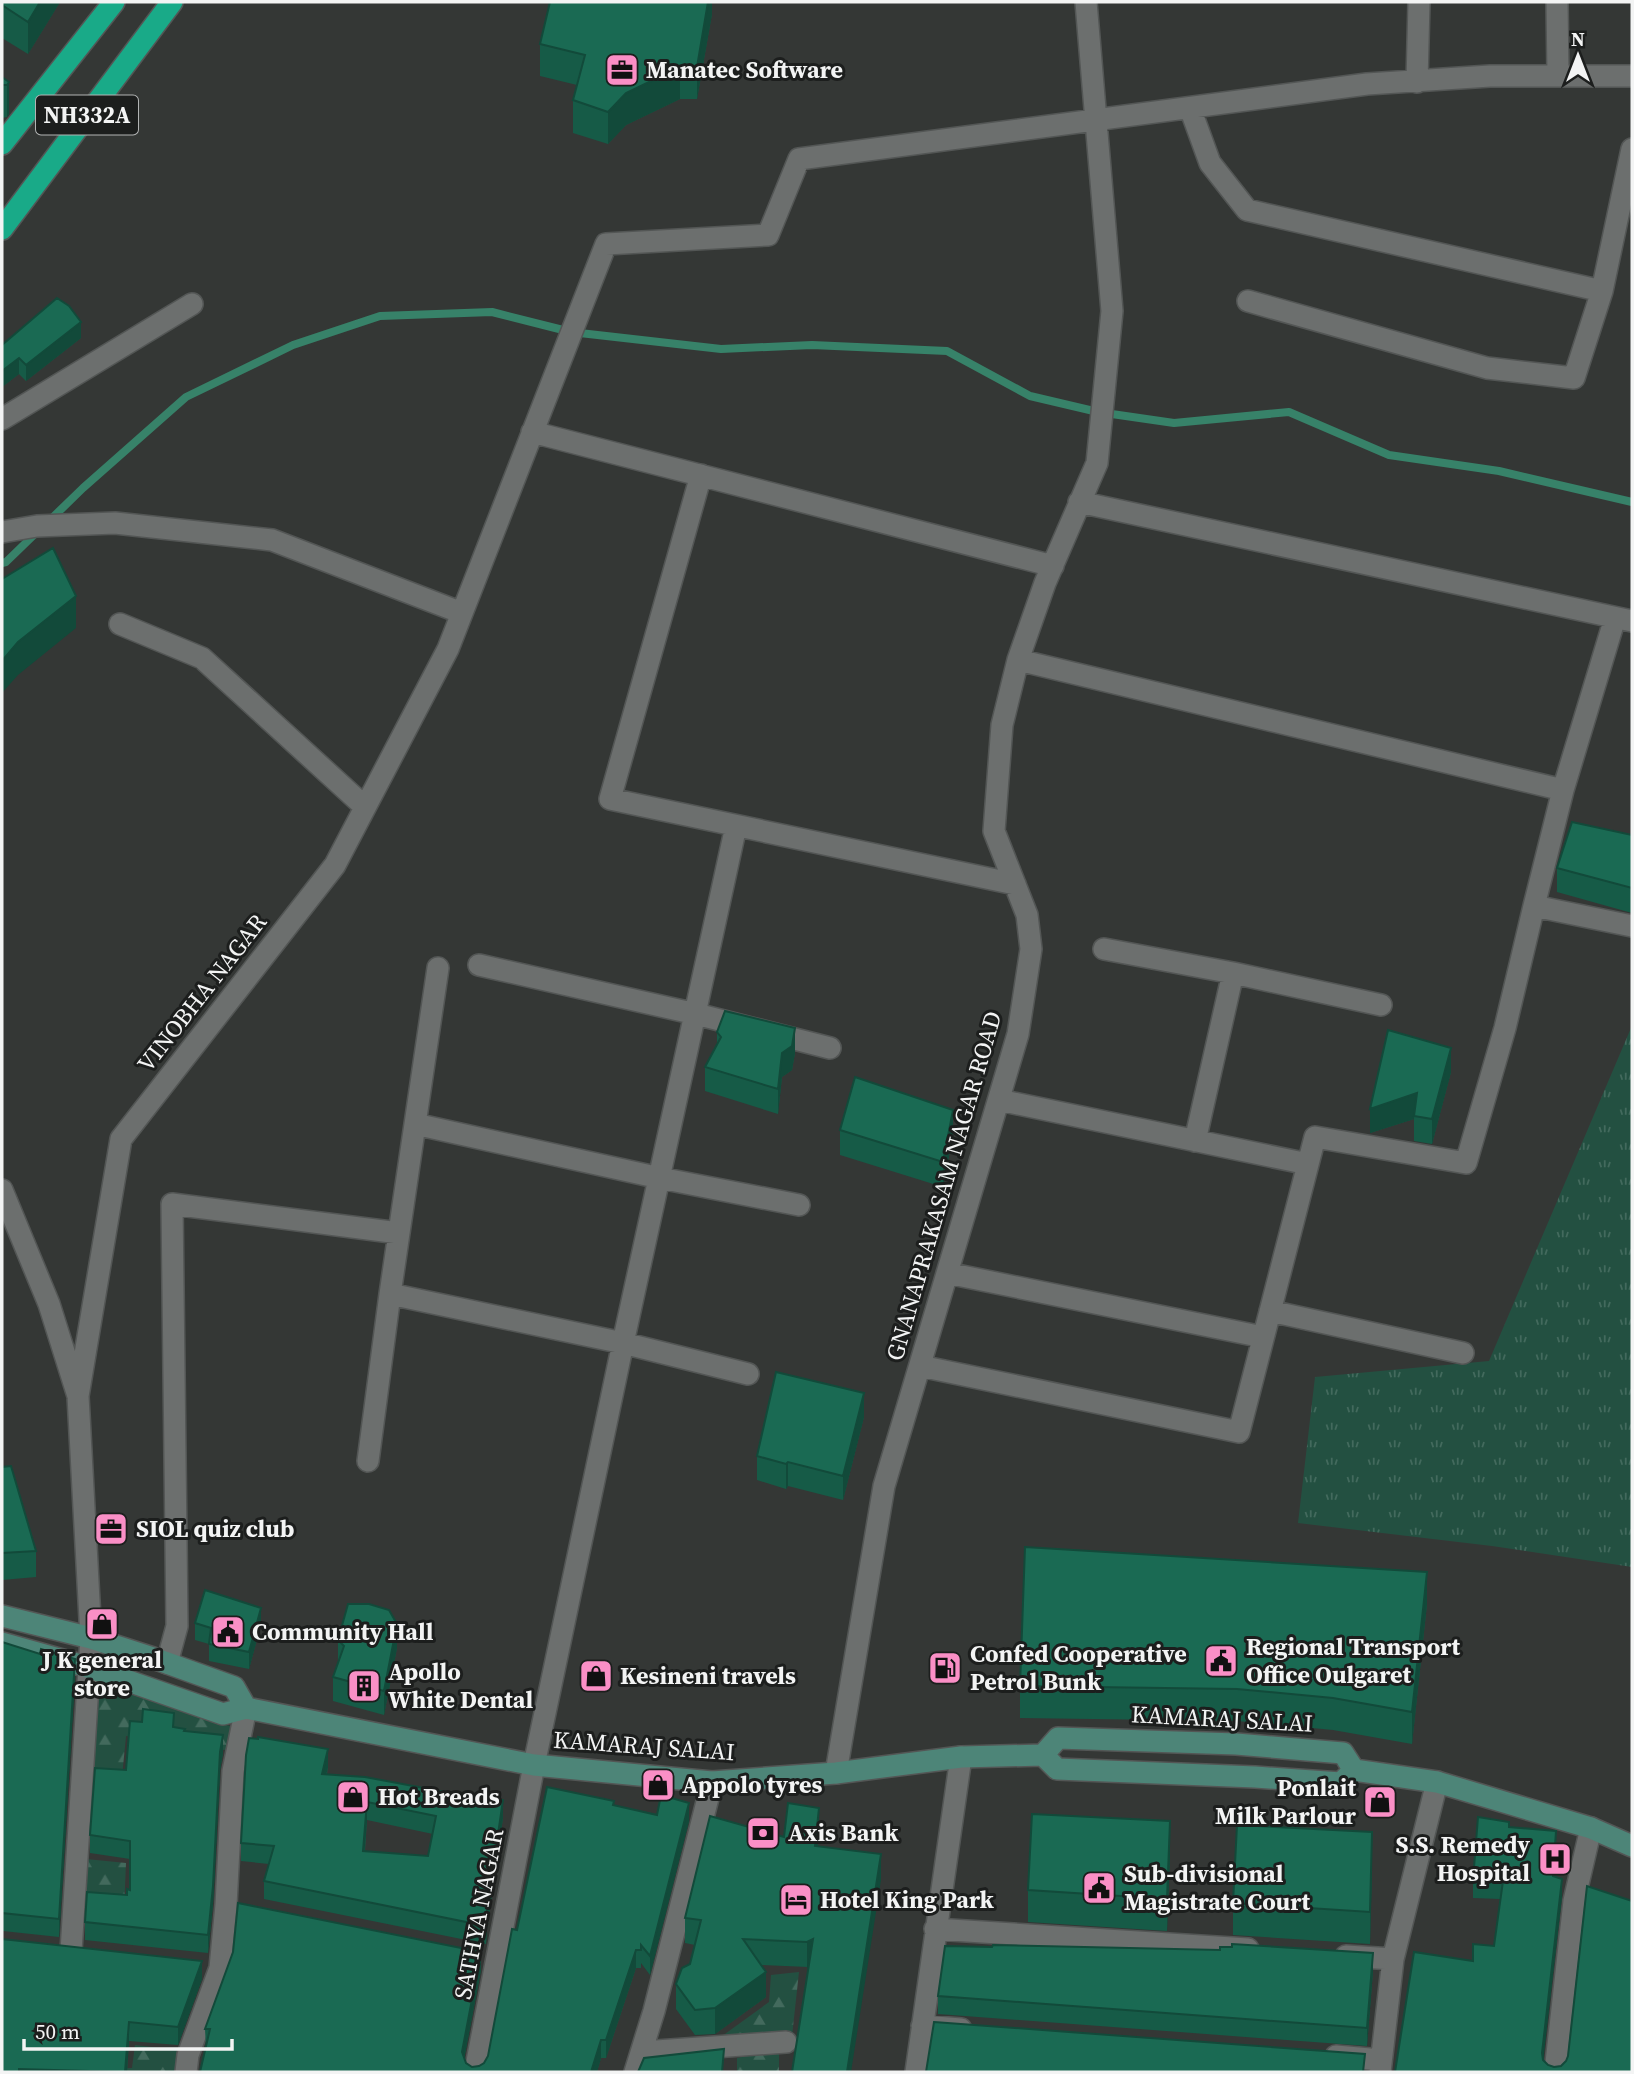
<svg xmlns="http://www.w3.org/2000/svg" width="1634" height="2074" viewBox="0 0 1634 2074" font-family="'Source Serif 4',serif">
  <style>
    .grass { fill: url(#grass-tufts) }
    .forest { fill: url(#forest-firs) }
    .lines { fill: none; stroke-linecap: round; stroke-linejoin: round }
    .stream { stroke: #378269; stroke-width: 8 }
    .minor-casing { stroke: #535655; stroke-width: 24 }
    .secondary-casing { stroke: #535655; stroke-width: 24 }
    .trunk-casing { stroke: #535655; stroke-width: 24 }
    .minor { stroke: #6c6f6e; stroke-width: 21 }
    .secondary { stroke: #4d8578; stroke-width: 21 }
    .trunk { stroke: #19aa88; stroke-width: 21 }
    .wall { fill: #165b47; fill-rule: evenodd }
    .shaded-wall { fill: #124a3a }
    .building { fill: #1a6a53; stroke: #124a3a; stroke-width: 2; fill-rule: evenodd }
    .labels { text-anchor: middle; stroke-width: 6; stroke-linejoin: round; paint-order: stroke }
    .shield { fill: #1c1e1d; stroke: #b2b4b4; stroke-width: 2 }
    .shield-label { font-size: 23px; font-weight: bold; fill: #f3f4f4 }
    .poi-label { font-size: 24px; font-weight: bold; fill: #f3f4f4; stroke: #1c1e1d; text-anchor: start }
    .street-label { font-size: 24px; fill: #f3f4f4; stroke: #1c1e1d }
  </style>
  <defs>
    <pattern id="grass-tufts" width="24" height="20" patternUnits="userSpaceOnUse" patternTransform="scale(1.75)"><rect width="24" height="20" fill="#235041"/><path d="M3 7l-1-3M5 7V3M7 7l1-3M15 17l-1-3M17 17v-4M19 17l1-3" fill="none" stroke="#436a5d"/></pattern>
    <pattern id="forest-firs" width="22" height="20" patternUnits="userSpaceOnUse" patternTransform="scale(1.75)"><rect width="22" height="20" fill="#235041"/><path d="M5 1l3.5 6h-7zM16 11l3.5 6h-7z" fill="#436a5d"/></pattern>
  </defs>
  <rect width="100%" height="100%" fill="#343735"/>
  <!-- grass -->
  <path class="grass" d="M1631 1028 1632 1567 1492 1546 1298 1523 1315 1377 1489 1361Z"/>
  <!-- forest -->
  <path class="forest" d="M92 1681 236 1728 232 1751 126 1736 122 1777 87 1773Z
    M86 1859 126 1863 124 1910 82 1905Z
    M799 1972 792 2036 718 2039 769 2002 771 1975Z
    M135 2045 177 2050V2072H83L82 2070 132 2068Z
    M779 2049V2072H737V2058Z"/>
  <g class="lines">
    <!-- stream -->
    <path class="stream" d="M48 522 83 488 186 397 293 345 380 316 492 312 571 332 721 349 812 345 947 351 1030 396 1098 412 1174 423 1289 412 1389 455 1499 471 1632 502
      M2 563 6 562 38 531"/>
    <defs>
      <path id="minor" d="M1557 2 1558 75
        M1417 82 1419 2
        M1190 108 1210 163 1247 210 1602 291
        M1248 301 1487 368 1574 378 1602 291 1632 149
        M2 419 192 304
        M532 432 1053 566
        M701 475 610 799 1015 884
        M1079 502 1632 621
        M2 532 37 526 115 523 272 540 462 613
        M120 624 202 658 365 807
        M1018 660 1563 790
        M1534 906 1563 790 1615 618
        M1104 949 1233 973 1381 1005
        M479 965 696 1014 830 1048
        M999 1100 1308 1164
        M415 1124 660 1178 799 1205
        M1195 1141 1233 973
        M2 1190 49 1304 78 1396 91 1638 71 1951
        M947 1273 1263 1337
        M390 1294 623 1343 748 1374
        M1270 1311 1463 1353
        M920 1366 1239 1432 1315 1137 1466 1163 1505 1028 1534 906 1632 926
        M78 1396 121 1139 335 865 448 649 606 244 768 235 799 159 1367 84 1490 76H1632
        M368 1461 390 1294 438 968
        M167 1663 177 1626 172 1204 399 1233
        M836 1773 884 1486 1018 1034 1031 949 1027 915 994 831 1002 725 1018 660 1045 583 1097 463 1112 311 1086 2
        M935 1929 1248 1949
        M1346 1956 1393 1959
        M922 2026 961 2029
        M642 2052 786 2042
        M1336 2056 1381 2060
        M186 2072 188 2055 220 1968 226 1905 233 1771 246 1708
        M475 2072 534 1765 623 1343 736 826
        M635 2072 654 2011 712 1782
        M916 2072 961 1757
        M1380 2072 1393 1959 1437 1782
        M1555 2072 1574 1901 1591 1828"/>
      <path id="secondary" d="M2 1616 91 1638 153 1658 234 1687 246 1708
        M2 1643 88 1667 223 1714 246 1708 534 1765 712 1782 836 1773 961 1757 1043 1755 1057 1769 1255 1777 1341 1783 1354 1770
        M1043 1755 1058 1738 1236 1744 1343 1753 1354 1770 1437 1782 1591 1828 1632 1846"/>
      <path id="trunk" d="M2 144 114 2
        M2 229 172 2"/>
    </defs>
    <!-- minor casing -->
    <use href="#minor" class="minor-casing"/>
    <!-- secondary casing -->
    <use href="#secondary" class="secondary-casing"/>
    <!-- trunk casing -->
    <use href="#trunk" class="trunk-casing"/>
    <!-- minor -->
    <use href="#minor" class="minor"/>
    <!-- secondary -->
    <use href="#secondary" class="secondary"/>
    <!-- trunk -->
    <use href="#trunk" class="trunk"/>
  </g>
  <!-- wall -->
  <path class="wall" d="M2 2H60L28 54 2 38Z
    M712 2V14L697 99H680L626 125 608 144 573 133V100L577 85 540 76V44Z
    M2 77 9 82V114L7 117 2 118Z
    M81 338 26 381 19 374 2 387V345Z
    M1632 835V913L1557 892V868Z
    M717 1032 795 1053 792 1070 782 1077 778 1114 705 1091V1067L717 1046Z
    M1451 1072 1432 1144 1414 1141V1119L1370 1133Z
    M840 1130 953 1135 943 1187 840 1155Z
    M864 1417 843 1500 788 1486 786 1489 757 1480V1456Z
    M2 1467 36 1551V1577L2 1580Z
    M1427 1604 1412 1744 1333 1730 1237 1721 1020 1718V1686Z
    M195 1623 261 1625 249 1669 209 1661V1644L195 1640Z
    M338 1640 397 1648 384 1715 333 1701V1677L338 1661Z
    M2 1642 75 1677 59 1937 3 1931Z
    M174 1727 185 1731 223 1753 220 1770 213 1904 208 1953 85 1940V1922L127 1895 130 1890V1859L90 1853V1835L126 1770Z
    M328 1767 327 1774 503 1818 487 1929 486 1944 264 1899V1881L269 1864 241 1861V1843ZM367 1820 433 1834 428 1856 365 1851Z
    M614 1805 689 1821 650 1975 641 1963V1968H636L606 2058H601L597 2072H200L206 2047 205 2029 481 1970 464 2059 466 2063 472 2067 479 2066 484 2063 488 2056 517 1930Z
    M1509 1827 1556 1849 1554 1876 1562 1896 1543 2059 1548 2065 1554 2067 1561 2066 1566 2061 1632 2072H1395L1473 1961V1944L1494 1946 1500 1899 1473 1898V1880Z
    M819 1834 818 1846 881 1880 808 1967 762 1965 766 1997 715 2034 695 2035 676 2009V1984L690 1964 695 1945 685 1943V1918L784 1837Z
    M1170 1854 1167 1931 1028 1922V1890Z
    M1372 1864 1370 1944 1233 1935V1903Z
    M1373 1971 1367 2046 938 2014V1996Z
    M202 1979 178 2045 129 2041 127 2072H2Z"/>
  <!-- shaded-wall -->
  <path class="shaded-wall" d="M40 2H60L28 54V22Z
    M708 2H712V14L697 99V67Z
    M680 67V99L626 125 608 144V112L626 93Z
    M9 82V114L7 117V85Z
    M81 322V338L26 381V365Z
    M19 358V374L2 387V371Z
    M76 596V628L18 675 2 693V661L18 642Z
    M795 1028V1053L792 1070 782 1077 778 1114V1089L782 1053Z
    M1451 1048V1072L1432 1144V1119Z
    M1417 1093 1414 1119 1370 1133V1109Z
    M953 1110V1135L943 1187V1162Z
    M864 1393V1417L843 1500V1476Z
    M788 1462V1486L786 1489V1464Z
    M1427 1572V1604L1412 1744V1712Z
    M261 1608V1625L249 1669V1652Z
    M397 1624V1648L384 1715V1691Z
    M75 1659V1677L59 1937V1919Z
    M223 1735V1753L220 1770 213 1904 208 1953V1935L220 1752Z
    M328 1749V1767L322 1792V1774Z
    M503 1800V1818L487 1929 486 1944V1926H485Z
    M367 1802V1820L363 1869V1851Z
    M689 1803V1821L650 1975V1956Z
    M819 1808V1834L815 1871V1846Z
    M1170 1821V1854L1167 1931V1899Z
    M1556 1831V1849L1553 1894V1876Z
    M1372 1832V1864L1370 1944V1912Z
    M881 1854V1880L851 2072H847Z
    M1562 1879V1896L1542 2071V2053Z
    M2 1913H3V1931H2Z
    M813 1939V1964L807 1968V1942Z
    M636 1950V1968L606 2058V2040Z
    M481 1952V1970L462 2070V2052Z
    M1373 1953V1971L1367 2046V2028Z
    M202 1961V1979L178 2045V2027Z
    M766 1972V1997L715 2034V2008Z
    M129 2022V2041L127 2072H125Z
    M601 2040V2058L597 2072H591Z"/>
  <!-- building -->
  <path class="building" d="M2 2H40L28 22 2 5Z
    M550 2H708L697 67H680L626 93 608 112 573 100 585 55 540 44Z
    M2 77 9 82 7 85H2Z
    M57 298 69 306 81 322 26 365 19 358 2 371V345Z
    M53 548 76 596 18 642 2 661V579Z
    M1572 822 1632 835V888L1557 868Z
    M725 1011 795 1028 792 1046 782 1053 778 1089 705 1067 721 1037 717 1032Z
    M1388 1030 1451 1048 1432 1119 1414 1116 1417 1093 1370 1109Z
    M855 1077 953 1110 943 1162 840 1130Z
    M776 1372 864 1393 843 1476 788 1462 786 1464 757 1456Z
    M11 1466 36 1551 2 1553V1467Z
    M1025 1547 1427 1572 1412 1712 1333 1698 1237 1689 1020 1686Z
    M205 1590 261 1608 249 1652 209 1644 211 1628 195 1623Z
    M348 1604H369L389 1610 397 1624 384 1691 333 1677 344 1646 338 1640Z
    M2 1642 40 1654 41 1649 75 1659 59 1919 2 1913Z
    M143 1709 174 1713 173 1727 185 1729 184 1731 223 1735 220 1752 213 1886 208 1935 85 1922 87 1892 127 1895V1889L130 1890V1841L90 1835 95 1768 126 1770 130 1721 142 1722Z
    M258 1737 328 1749 322 1774 365 1777 440 1791 503 1800 485 1924H487L486 1926 264 1881 274 1846 241 1843 246 1755 249 1738 258 1739ZM367 1802 436 1816 428 1856 363 1851Z
    M547 1787 614 1801 613 1805 657 1815 661 1795 689 1803 650 1956 641 1945V1950H636L606 2040H601L591 2072H200L210 2029H205L233 1952 238 1903 481 1952 462 2052 466 2063 472 2067 479 2066 484 2063 488 2056 512 1929 517 1930Z
    M788 1803 819 1808 815 1846 881 1854 847 2072H792L813 1939 807 1942 743 1939 766 1972 715 2008 695 2010 676 1984 682 1968 690 1964 701 1920 685 1918 710 1816 784 1837Z
    M1032 1814 1170 1821 1167 1899 1028 1890Z
    M1478 1817 1509 1822V1827L1556 1831 1553 1876 1562 1879 1542 2053 1543 2060 1548 2065 1554 2067 1561 2066 1566 2061 1568 2056 1587 1886 1632 1901V2072H1395L1414 1952 1473 1961V1944L1494 1946 1503 1881 1473 1880Z
    M1237 1825 1372 1832 1370 1912 1233 1903Z
    M2 1939 202 1961 178 2027 129 2022 125 2072 19 2069V2072H2Z
    M1232 1944 1373 1953 1367 2028 938 1996 945 1946 992 1947 993 1945 1220 1950V1947H1232Z
    M934 2022 1365 2054 1363 2072H926Z
    M724 2049 722 2072H638L644 2058Z"/>
  <!-- icons -->
  <defs>
    <symbol id="office-square" viewBox="-11 -11 22 22"><rect x="-9" y="-9" width="18" height="18" rx="4" fill="#fa8fc6" stroke="#1c1e1d"/><path d="M-6-3h4V-5.5h4V-3h4V5H-6ZM-1-4.5V-3h2v-1.5ZM-6 0V1H6V0Z" fill="#111"/></symbol>
    <symbol id="shop-square" viewBox="-11 -11 22 22"><rect x="-9" y="-9" width="18" height="18" rx="4" fill="#fa8fc6" stroke="#1c1e1d"/><path d="M-5-2.5h2.3a2.7 3.5 0 0 1 5.4 0H5L5.5 6h-11ZM-1.5-2.5h3a1.5 2.3 0 0 0-3 0Z" fill="#111"/></symbol>
    <symbol id="civic-square" viewBox="-11 -11 22 22"><rect x="-9" y="-9" width="18" height="18" rx="4" fill="#fa8fc6" stroke="#1c1e1d"/><path d="M-.6-6.5H3V-4.5H.6V-3L4-1V1h2V6H-6V1h2V-1L-.6-3ZM-1.2 2.5V6h2.4V2.5Z" fill="#111"/></symbol>
    <symbol id="fuel-square" viewBox="-11 -11 22 22"><rect x="-9" y="-9" width="18" height="18" rx="4" fill="#fa8fc6" stroke="#1c1e1d"/><path d="M-5.5-6h7V0h2V4h1.3V-2.5L3-4.5l.8-.8L6-3V5H2.5V1h-1V6h-7ZM-4.2-4.7v3.2H.2V-4.7Z" fill="#111"/></symbol>
    <symbol id="building-square" viewBox="-11 -11 22 22"><rect x="-9" y="-9" width="18" height="18" rx="4" fill="#fa8fc6" stroke="#1c1e1d"/><path d="M-4-6H4V6H1V3H-1V6H-4ZM-2.5-4.3h1.7v1.8h-1.7ZM.8-4.3h1.7v1.8H.8ZM-2.5-1h1.7V.8h-1.7ZM.8-1h1.7V.8H.8Z" fill="#111"/></symbol>
    <symbol id="bank-square" viewBox="-11 -11 22 22"><rect x="-9" y="-9" width="18" height="18" rx="4" fill="#fa8fc6" stroke="#1c1e1d"/><path d="M-6-4H6V4H-6ZM0-2.3a2.3 2.3 0 1 0 0 4.6a2.3 2.3 0 1 0 0-4.6Z" fill="#111"/></symbol>
    <symbol id="hospital-square" viewBox="-11 -11 22 22"><rect x="-9" y="-9" width="18" height="18" rx="4" fill="#fa8fc6" stroke="#1c1e1d"/><path d="M-5-5h3v3.5h4V-5h3V5h-3V1.5h-4V5h-3Z" fill="#111"/></symbol>
    <symbol id="hotel-square" viewBox="-11 -11 22 22"><rect x="-9" y="-9" width="18" height="18" rx="4" fill="#fa8fc6" stroke="#1c1e1d"/><path d="M-6-4.5h1.5V1H6V5H4.5V3h-9V5H-6ZM-4 0a1.8 1.8 0 1 1 3.6 0ZM.5 0V-2.5h3Q6-2.5 6 0Z" fill="#111"/></symbol>
  </defs>
  <g fill-rule="evenodd">
    <use href="#office-square" x="603" y="51" width="38" height="38"/>
    <use href="#office-square" x="92" y="1510" width="38" height="38"/>
    <use href="#shop-square" x="83" y="1605" width="38" height="38"/>
    <use href="#civic-square" x="209" y="1613" width="38" height="38"/>
    <use href="#civic-square" x="1202" y="1642" width="38" height="38"/>
    <use href="#fuel-square" x="926" y="1649" width="38" height="38"/>
    <use href="#shop-square" x="577" y="1657" width="38" height="38"/>
    <use href="#building-square" x="345" y="1667" width="38" height="38"/>
    <use href="#shop-square" x="639" y="1766" width="38" height="38"/>
    <use href="#shop-square" x="334" y="1778" width="38" height="38"/>
    <use href="#shop-square" x="1361" y="1783" width="38" height="38"/>
    <use href="#bank-square" x="744" y="1814" width="38" height="38"/>
    <use href="#hospital-square" x="1536" y="1840" width="38" height="38"/>
    <use href="#civic-square" x="1080" y="1869" width="38" height="38"/>
    <use href="#hotel-square" x="777" y="1881" width="38" height="38"/>
  </g>
  <g class="labels">
    <!-- shield labels -->
    <rect class="shield" x="36" y="95.5" width="102" height="39" rx="5"/>
    <g class="shield-label">
      <text x="87" y="123">NH332A</text>
    </g>
    <!-- poi labels -->
    <g class="poi-label">
      <text x="646" y="78">Manatec Software</text>
      <text x="136" y="1537">SIOL quiz club</text>
      <text x="252" y="1640">Community Hall</text>
      <text x="1246" y="1655">Regional Transport<tspan x="1246" dy="28">Office Oulgaret</tspan></text>
      <text x="970" y="1662">Confed Cooperative<tspan x="970" dy="28">Petrol Bunk</tspan></text>
      <text x="102" y="1668" text-anchor="middle">J K general<tspan x="102" dy="28">store</tspan></text>
      <text x="388" y="1680">Apollo<tspan x="388" dy="28">White Dental</tspan></text>
      <text x="620" y="1684">Kesineni travels</text>
      <text x="682" y="1793">Appolo tyres</text>
      <text x="1356" y="1796" text-anchor="end">Ponlait<tspan x="1356" dy="28">Milk Parlour</tspan></text>
      <text x="378" y="1805">Hot Breads</text>
      <text x="788" y="1841">Axis Bank</text>
      <text x="1530" y="1853" text-anchor="end">S.S. Remedy<tspan x="1530" dy="28">Hospital</tspan></text>
      <text x="1124" y="1882">Sub-divisional<tspan x="1124" dy="28">Magistrate Court</tspan></text>
      <text x="820" y="1908">Hotel King Park</text>
    </g>
    <!-- street labels -->
    <g class="street-label">
      <text transform="translate(202 993) rotate(-52)" y="8">VINOBHA NAGAR</text>
      <text transform="translate(944 1186) rotate(-74)" y="8">GNANAPRAKASAM NAGAR ROAD</text>
      <text transform="translate(1222 1719) rotate(3)" y="8">KAMARAJ SALAI</text>
      <text transform="translate(644 1746) rotate(4)" y="8">KAMARAJ SALAI</text>
      <text transform="translate(479 1914) rotate(-79)" y="8">SATHYA NAGAR</text>
    </g>
  </g>
  <!-- border -->
  <rect width="1634" height="2074" fill="none" stroke="#f3f4f4" stroke-width="7"/>
  <!-- north arrow -->
  <g transform="translate(1578 56)" stroke="#1c1e1d" stroke-width="5" paint-order="stroke">
  <path d="M0-5L12 26L0 18L-12 26Z" fill="#f3f4f4"/>
  <text y="-10" font-size="19" font-weight="bold" text-anchor="middle" fill="#f3f4f4">N</text>
  </g>
  <!-- scale -->
  <path d="M24 2039v10h208v-10" fill="none" stroke="#f3f4f4" stroke-width="3.5"/>
  <text x="35" y="2039" font-size="21" fill="#f3f4f4" stroke="#1c1e1d" stroke-width="5" paint-order="stroke">50 m</text>
</svg>
